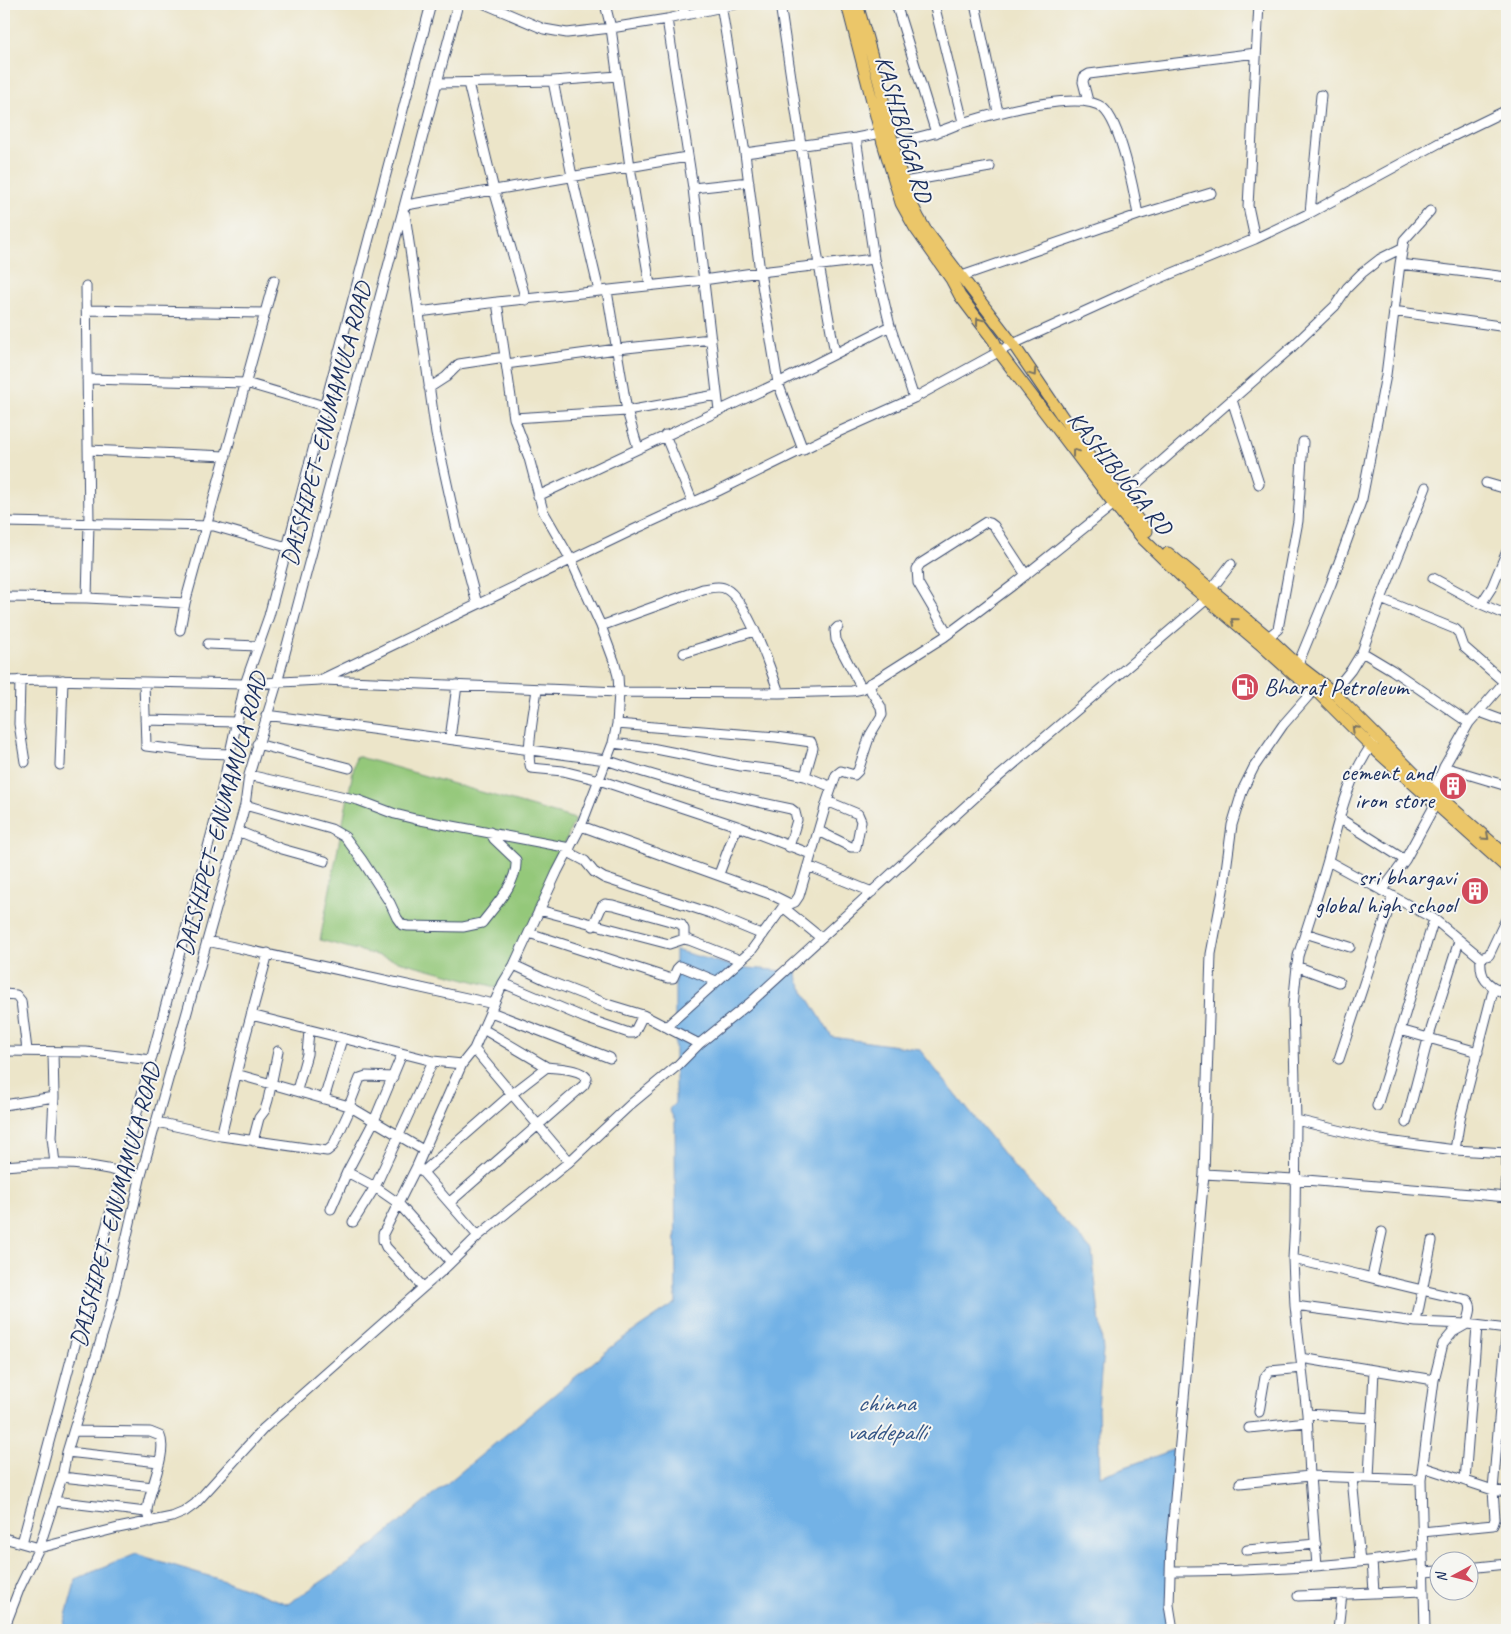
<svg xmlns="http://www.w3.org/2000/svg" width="1511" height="1634" viewBox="0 0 1511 1634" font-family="Caveat,sans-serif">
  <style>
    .green { fill: #94c87a; stroke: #587c6c }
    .water { fill: #73b2e6; stroke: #4770a2 }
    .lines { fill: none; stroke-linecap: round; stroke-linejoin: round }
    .minor-casing { stroke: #3a4a6e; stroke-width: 11 }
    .major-casing { stroke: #3a4a6e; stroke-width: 13 }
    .minor { stroke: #fff; stroke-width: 9 }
    .major { stroke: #ebc669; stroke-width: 11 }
    .oneway { stroke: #797363 }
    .labels { text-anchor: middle; stroke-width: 4; stroke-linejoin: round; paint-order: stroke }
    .street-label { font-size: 24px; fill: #1b2f5e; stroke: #f6f6f2 }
    .poi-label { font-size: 24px; fill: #1b2f5e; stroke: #f6f6f2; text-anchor: end }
    .water-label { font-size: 25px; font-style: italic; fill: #355687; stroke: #f6f6f2 }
  </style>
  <rect width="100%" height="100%" fill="#f6f6f2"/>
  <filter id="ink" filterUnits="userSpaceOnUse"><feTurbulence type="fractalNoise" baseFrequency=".02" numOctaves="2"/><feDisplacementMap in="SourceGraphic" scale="10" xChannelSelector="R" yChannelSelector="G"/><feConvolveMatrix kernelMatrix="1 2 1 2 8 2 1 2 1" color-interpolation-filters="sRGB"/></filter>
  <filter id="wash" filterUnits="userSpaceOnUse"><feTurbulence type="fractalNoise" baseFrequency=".0096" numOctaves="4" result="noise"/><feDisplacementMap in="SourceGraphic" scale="20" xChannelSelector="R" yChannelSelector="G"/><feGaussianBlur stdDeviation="1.12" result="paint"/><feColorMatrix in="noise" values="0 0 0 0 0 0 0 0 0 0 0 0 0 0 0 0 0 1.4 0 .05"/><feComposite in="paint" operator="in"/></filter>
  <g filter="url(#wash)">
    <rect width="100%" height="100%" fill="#ece5c9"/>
    <!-- green -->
    <path class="green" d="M356 756 575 819 503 989 320 940Z"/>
    <!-- water -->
    <path class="water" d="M675 950 736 967 797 972 798 981 832 1037 919 1049 1018 1172 1092 1251 1103 1351 1098 1408 1100 1476 1173 1450 1168 1630H62L76 1579 136 1554 225 1581 288 1604 357 1558 619 1341 676 1303 675 1121 669 1109 675 1103Z"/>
  </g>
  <g filter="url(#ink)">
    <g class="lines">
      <defs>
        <path id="minor" d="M485 4 544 29 567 33 611 28 667 19 736 4
          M572 4H573
          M605 4 611 28 630 167 650 285
          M682 4 685 15
          M721 4 745 153 760 272 778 383 803 450
          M780 4 819 265 835 353
          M896 4 936 133
          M934 4 963 122
          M975 4 998 112
          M667 19 693 188 719 410
          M553 81 572 176 599 291
          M438 83 553 81 618 76
          M468 83 494 190 526 300
          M1088 101 1083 82 1084 77 1089 74 1256 53
          M856 138 874 259 890 326 914 398
          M893 143C907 140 920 137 934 133 945 130 955 125 966 122 993 114 1081 89 1103 108 1121 124 1134 191 1138 215
          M745 153 856 138 881 133
          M904 182 990 167
          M693 188 749 182
          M406 205 687 157
          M1310 213 1321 95
          M405 214 436 434 457 529 477 604
          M1255 239 1248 206 1259 4
          M1400 264 1507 277
          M956 278 1138 215 1211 193
          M86 286 89 523 87 598
          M607 291 627 411 638 448
          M497 302 514 418 627 411 716 395
          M86 310 265 313
          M1393 311 1507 327
          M419 312 497 302 703 280 760 272 874 259
          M506 364 617 349 711 339
          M87 379 246 383 324 406
          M429 388 446 377 459 364 505 357
          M1232 400 1259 484
          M665 435 693 503
          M88 450 226 456
          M1486 483 1507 489
          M538 496 778 383 890 326
          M1121 497 1292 347 1335 306 1347 288 1362 273 1380 259 1402 248
          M4 522 214 526 287 547
          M1433 578 1481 604 1507 615
          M1211 590 1231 564
          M4 597 87 598 185 603
          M1381 599 1455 629 1459 633 1464 647 1504 682
          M1481 604 1492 587 1507 551
          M601 626 703 589C711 588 720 585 726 589 747 600 771 670 779 693
          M838 627 835 630 836 640 862 689
          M180 630 185 603 274 280
          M948 634 918 583 917 569 920 564 986 522 990 523 994 526 1026 575
          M1265 640 1278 629 1298 521 1303 442
          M208 644 258 646
          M1362 652 1392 670 1469 723
          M684 653 755 631
          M1296 669 1331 584 1362 499 1386 375 1400 264 1404 240 1430 211
          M20 680 19 724 25 762
          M323 680 619 692 779 693 852 691 862 689 944 637 1013 585 1114 504
          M4 681 47 680 245 684 320 680 633 530 718 491 836 433 914 398 1013 344 1134 289 1255 239 1310 213 1439 143 1507 110
          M144 682 146 746 201 753 230 754
          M537 689C535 706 525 754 531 768L563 771 599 780 737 826 811 854
          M1333 692 1351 670 1362 652 1381 599 1426 487
          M1480 712 1507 722
          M266 715 606 760C667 781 728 796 791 809L795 812 797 820 789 847
          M145 720 237 722
          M617 724 776 737 811 742 813 748 805 776
          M450 739 457 685
          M613 743 651 748 741 766 781 771 805 776 832 787
          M257 744 349 768
          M60 765 63 680
          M1444 767 1507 786
          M249 775 358 800 395 814 415 819 570 848
          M1431 794 1434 790 1444 767 1469 723 1507 679
          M245 805 331 829 345 837 362 860 390 903 397 918 402 925 408 926 463 927 482 923C495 906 518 882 516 860L494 839 490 832
          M1339 818 1405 860
          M581 826 770 894 790 904
          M238 831 282 849 325 861
          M819 831 851 847H856L861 821 858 814 827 801
          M568 852 585 861 594 872 604 878 710 913 763 935
          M1328 861 1434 919 1481 958C1479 981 1489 985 1507 995
          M808 866 872 892
          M719 874 737 826
          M1382 891 1405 860 1436 803
          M783 907 821 938
          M539 910 669 944 684 939 689 940 740 960
          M593 926 602 906 605 904 613 905 681 924 684 929V939
          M529 933 668 978H673L677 969 680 966 716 981
          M1305 933 1350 947
          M207 941 494 1004
          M1481 958 1489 955 1507 917
          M514 965 546 980 610 1005 643 1015 699 1044
          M1296 966 1339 982
          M503 983 585 1018 629 1033H634L643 1015
          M4 994 16 995 21 1001 27 1050
          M491 1012 610 1058
          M251 1015 433 1061 462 1064
          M666 1027 751 951 783 907 795 902 799 896 827 801 836 775 841 771 854 775 858 771 870 735 882 715 881 707 871 691 870 683
          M483 1029 547 1067
          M1400 1030 1478 1052
          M474 1049 569 1162
          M4 1051 86 1052 151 1060
          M53 1052 54 1097
          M1339 1059 1393 896
          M236 1074 349 1106 423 1150
          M297 1090 307 1054 309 1031
          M324 1099 342 1039
          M4 1105 54 1097 52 1137 55 1164
          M349 1106 360 1078 366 1076 393 1077
          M1377 1106 1434 919
          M1296 1120 1380 1140 1455 1150 1507 1153
          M157 1122 221 1136 327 1151 333 1146 351 1107
          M1406 1123 1428 1039 1459 941
          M221 1136 246 1034 268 953
          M253 1141 259 1118 265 1110 268 1100 278 1051
          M1455 1150 1460 1119 1494 987
          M4 1166C50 1162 97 1161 140 1179
          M419 1168 478 1236
          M347 1172 375 1187 398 1203 451 1262
          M423 1172 512 1094 547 1067C559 1069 579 1068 587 1078L584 1085 450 1202
          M1204 1174 1294 1179 1507 1197
          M1506 1197 1507 1152
          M331 1209 347 1172 374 1121 402 1054
          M353 1222 375 1187 433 1061
          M1293 1259C1351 1272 1409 1288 1467 1300 1474 1307 1469 1315 1467 1324L1453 1332 1443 1344 1434 1380 1421 1480 1425 1630
          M1372 1277 1382 1232
          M423 1287 386 1247 383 1240V1234L417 1166 462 1064 474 1049 503 983 514 965 557 872 581 826 613 743 617 724 619 692 618 676 614 661 601 626 571 560 543 511 529 458 514 418
          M1295 1306 1416 1322 1467 1324 1507 1329
          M1416 1322 1432 1241
          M1301 1358 1434 1380
          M1259 1412 1265 1377 1270 1371 1302 1368
          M1307 1414 1372 1418
          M1249 1428 1307 1422
          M75 1431 150 1432 160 1436C168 1453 148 1492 147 1511 147 1514 149 1519 151 1522
          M67 1452 159 1462
          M1423 1467 1493 1490 1507 1492
          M62 1477 153 1487
          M1352 1478 1360 1562
          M1369 1478 1374 1370
          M1465 1481 1477 1326
          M1240 1483 1310 1476 1421 1480
          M54 1501 146 1512
          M1422 1532 1493 1525 1495 1519 1493 1490 1507 1326
          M4 1538 39 1548 118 1528 172 1517 184 1512 195 1504 264 1428 442 1271 478 1236 569 1162 631 1104 677 1066 699 1044 751 1002 982 791 1207 599
          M22 1543 216 817 245 684 269 616 431 4
          M1247 1550 1316 1544
          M1372 1561 1374 1592
          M1317 1566 1310 1476 1307 1414 1295 1306 1293 1259 1295 1221 1296 1120 1293 1006 1298 956C1308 924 1319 892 1328 860 1339 819 1348 776 1374 742
          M1468 1568 1507 1564
          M1171 1571C1255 1572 1340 1566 1423 1554
          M1424 1572 1438 1571
          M1298 1596 1424 1591
          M4 1629 20 1587 39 1548 62 1477 67 1452 110 1310 140 1179 238 831 245 805 249 775 277 683 458 4
          M1173 1630 1169 1605 1171 1544 1204 1174 1211 954 1224 885 1232 825 1243 789 1254 767 1283 725 1318 685
          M1338 1630 1342 1594"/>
        <path id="major" d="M847 4 883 143 901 203 915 228 951 279 960 296 994 341 999 352 1114 504 1143 539 1188 583 1260 644 1293 674 1314 689 1371 746 1507 868
          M857 4C865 30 872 56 879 82 891 131 898 186 925 229L1013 344 1098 469 1147 531
          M1168 553 1268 637 1298 665 1333 692 1425 784 1507 856"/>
      </defs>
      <!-- minor casing -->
      <use href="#minor" class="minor-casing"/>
      <!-- major casing -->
      <use href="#major" class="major-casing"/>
      <!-- minor -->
      <use href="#minor" class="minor"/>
      <!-- major -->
      <use href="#major" class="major"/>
    </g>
    <!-- one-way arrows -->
    <defs><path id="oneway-chevron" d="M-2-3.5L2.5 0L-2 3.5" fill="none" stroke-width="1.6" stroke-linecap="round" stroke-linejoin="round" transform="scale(1.25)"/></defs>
    <g class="oneway">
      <use href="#oneway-chevron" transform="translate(979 321) rotate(-127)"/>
      <use href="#oneway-chevron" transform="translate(1033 373) rotate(56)"/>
      <use href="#oneway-chevron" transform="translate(1075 452) rotate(-127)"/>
      <use href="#oneway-chevron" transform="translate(1234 621) rotate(-140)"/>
      <use href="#oneway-chevron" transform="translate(1355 729) rotate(-135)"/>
      <use href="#oneway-chevron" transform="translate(1486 837) rotate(42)"/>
    </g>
  </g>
  <!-- icons -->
  <defs>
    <symbol id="fuel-disc" viewBox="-11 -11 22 22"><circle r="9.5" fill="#d1495b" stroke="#f6f6f2"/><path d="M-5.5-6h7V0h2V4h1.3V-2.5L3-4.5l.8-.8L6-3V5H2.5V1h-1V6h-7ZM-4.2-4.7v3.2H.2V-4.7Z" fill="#fff"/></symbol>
    <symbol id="building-disc" viewBox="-11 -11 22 22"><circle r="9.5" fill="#d1495b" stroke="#f6f6f2"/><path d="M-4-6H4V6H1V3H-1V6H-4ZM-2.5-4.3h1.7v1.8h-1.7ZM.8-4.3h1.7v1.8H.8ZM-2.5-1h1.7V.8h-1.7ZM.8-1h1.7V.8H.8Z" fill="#fff"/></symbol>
  </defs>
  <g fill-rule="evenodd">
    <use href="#fuel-disc" x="1229" y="671" width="32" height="32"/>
    <use href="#building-disc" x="1437" y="770" width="32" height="32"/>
    <use href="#building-disc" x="1459" y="875" width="32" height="32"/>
  </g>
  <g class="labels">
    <!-- street labels -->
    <g class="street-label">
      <text transform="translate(904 129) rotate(74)" y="8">KASHIBUGGA RD</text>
      <text transform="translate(326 424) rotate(-75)" y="8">DAISHIPET- ENUMAMULA ROAD</text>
      <text transform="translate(1120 473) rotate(51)" y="8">KASHIBUGGA RD</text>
      <text transform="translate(221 814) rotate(-75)" y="8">DAISHIPET- ENUMAMULA ROAD</text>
      <text transform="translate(115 1205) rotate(-75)" y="8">DAISHIPET- ENUMAMULA ROAD</text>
    </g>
    <!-- poi labels -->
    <g class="poi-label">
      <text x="1264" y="695" text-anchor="start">Bharat Petroleum</text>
      <text x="1434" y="780">cement and<tspan x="1434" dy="28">iron store</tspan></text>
      <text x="1456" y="885">sri bhargavi<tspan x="1456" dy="28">global high school</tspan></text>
    </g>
    <!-- water labels -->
    <g class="water-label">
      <text x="886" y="1411">chinna<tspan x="886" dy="29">vaddepalli</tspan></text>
    </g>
  </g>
  <!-- margin -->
  <rect width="1511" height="1634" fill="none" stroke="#f6f6f2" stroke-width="20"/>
  <!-- north arrow -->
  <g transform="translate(1454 1576) rotate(263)"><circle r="24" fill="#f6f6f2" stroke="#9ea6b7"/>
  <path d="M0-4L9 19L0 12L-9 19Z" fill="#d1495b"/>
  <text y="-8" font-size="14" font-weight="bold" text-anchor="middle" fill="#1b2f5e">N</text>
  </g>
</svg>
